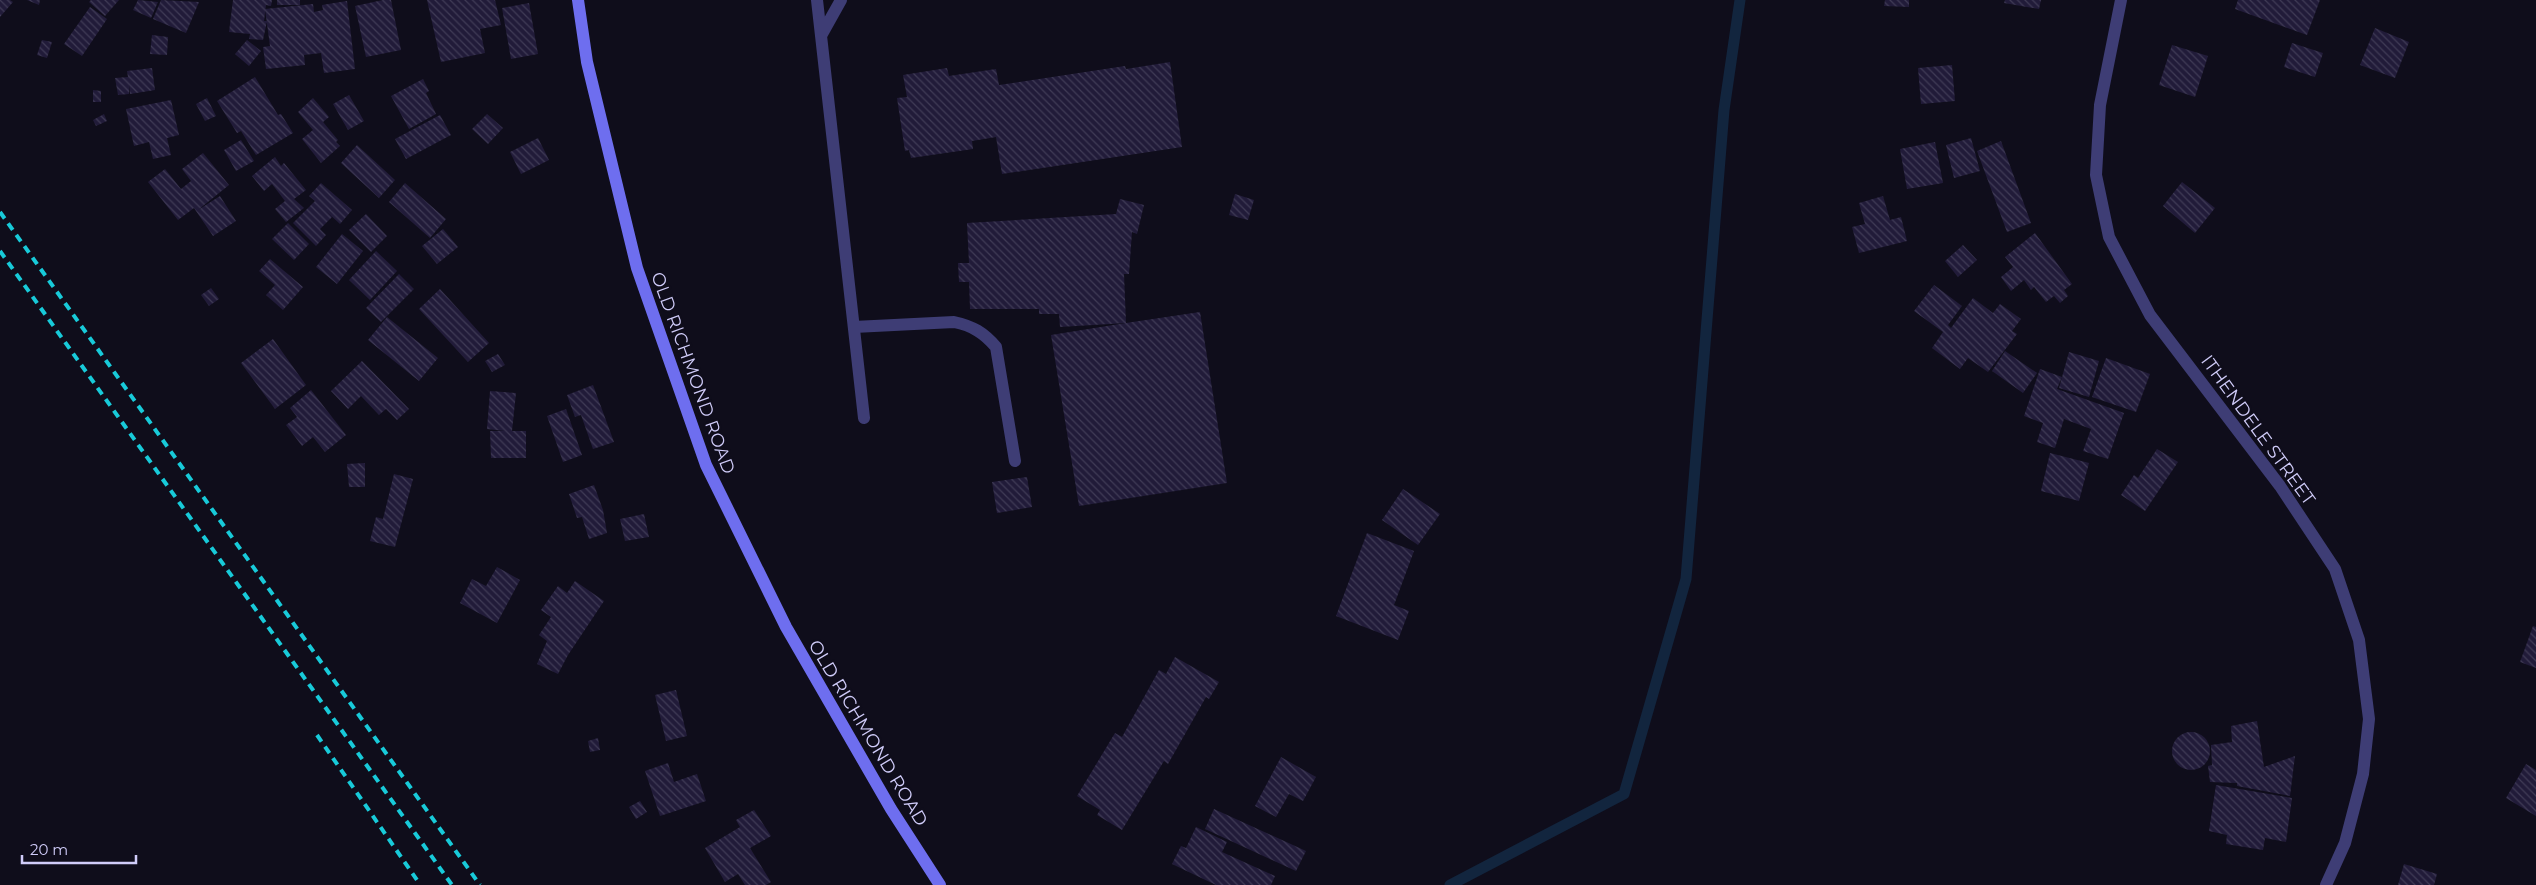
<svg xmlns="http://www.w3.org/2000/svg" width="2536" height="885" viewBox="0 0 2536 885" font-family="Montserrat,sans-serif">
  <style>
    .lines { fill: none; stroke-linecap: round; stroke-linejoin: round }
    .stream { stroke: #12253e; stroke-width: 11 }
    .building { fill: url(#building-back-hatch) }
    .lane { stroke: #3e3d75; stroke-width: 12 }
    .street { stroke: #3e3d75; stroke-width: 12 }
    .secondary { stroke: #6e6eef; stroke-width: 12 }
    .rail { stroke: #18cad9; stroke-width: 4; stroke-dasharray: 8 6; stroke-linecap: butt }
    .labels { text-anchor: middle; stroke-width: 4.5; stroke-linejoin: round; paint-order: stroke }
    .street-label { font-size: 18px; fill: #d0ccf9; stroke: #0f0d1b }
  </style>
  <defs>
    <pattern id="building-back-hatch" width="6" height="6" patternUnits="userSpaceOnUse" patternTransform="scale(1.25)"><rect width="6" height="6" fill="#211b39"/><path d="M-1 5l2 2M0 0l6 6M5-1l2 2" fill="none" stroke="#403b56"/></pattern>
  </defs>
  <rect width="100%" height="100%" fill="#0f0d1b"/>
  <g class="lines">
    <!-- stream -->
    <path class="stream" d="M1450 885 1624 794 1686 579 1724 110 1740 0"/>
  </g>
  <!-- building -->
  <path class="building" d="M0 0H10L13 2 0 17Z
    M27 0H40L39 5Z
    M91 0H119L105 16 89 2Z
    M138 0 158 2 151 18 133 10Z
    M161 0 199 2 186 33 153 19Z
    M233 0H272L271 6 266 5 264 21H267L263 40 249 39 250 34 229 32Z
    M277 0H300V5H277Z
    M383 0H391L401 50 366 57 355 6Z
    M427 0H495L501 25 480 29 485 53 441 62Z
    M1885 0H1909V7L1884 6Z
    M2005 0H2041L2039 9 2004 3Z
    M2238 0H2320L2307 35 2235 9Z
    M347 1 355 69 324 73 321 53 304 55 305 65 266 69 263 47 270 46 265 9 313 4 314 12 323 10 322 5Z
    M529 3 538 54 511 59 502 8Z
    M90 7 107 19 82 56 64 44Z
    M2375 28 2409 42 2395 78 2360 65Z
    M152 35 168 37 167 55 150 54Z
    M42 40 52 42 47 58 37 55Z
    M247 40 261 51 249 66 235 54Z
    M2292 43 2323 53 2315 77 2284 67Z
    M2172 45 2208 56 2195 97 2159 85Z
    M1170 62 1182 147 1002 174 996 137 972 141 973 149 911 158 909 150 905 151 897 98 907 97 903 75 947 68 949 76 996 69 999 85 1125 66 1126 69Z
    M1952 65 1955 101 1921 104 1918 68Z
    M152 68 155 90 130 94 129 85V94L118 95 115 78 128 77 127 71Z
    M255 77 278 115 281 114 293 133 256 155 241 131 237 133 217 101Z
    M423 79 429 91 426 93 436 114 409 129 391 96Z
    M93 90 101 91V102H93Z
    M349 95 364 121 348 130 333 104Z
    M207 98 216 116 205 121 196 104Z
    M313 98 329 117 323 122 338 140 336 142 340 146 321 163 302 139 313 130 298 112Z
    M171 100 179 135 167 138 171 155 153 159 149 142 134 146 126 109Z
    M104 114 107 121 96 126 93 120Z
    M487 114 503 128 488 144 472 129Z
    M440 115 451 135 406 159 395 139Z
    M538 138 549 160 521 174 510 152Z
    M1971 138 1980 171 1954 178 1946 145Z
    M241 140 254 161 236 171 224 150Z
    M2001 141 2031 223 2007 232 1977 151Z
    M1935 142 1943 183 1907 189 1900 149Z
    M357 145 395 180 379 198 341 163Z
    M203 153 229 185 198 210 220 196 236 221 213 236 194 208 178 220 148 182 165 169 181 189 191 181 182 169Z
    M275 157 281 166 284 163 306 190 294 199 304 208 286 222 275 209 285 201 272 184 264 191 252 176Z
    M2182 182 2215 208 2195 233 2163 206Z
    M321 183 352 210 340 224 326 211 332 217 320 229 326 235 316 246 293 223 315 201 309 196Z
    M405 183 446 219 430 238 389 202Z
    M1235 194 1254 200 1248 220 1229 215Z
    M1883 196 1890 220 1901 217 1907 241 1859 253 1852 227 1865 224 1859 203Z
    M1120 199 1144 205 1137 234 1132 232 1129 274H1124L1126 323 1200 312 1227 483 1079 506 1051 335 1126 323 1060 327 1059 314H1039V309H970L969 282H959L958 263H969L967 223 1116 214Z
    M366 214 387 236 371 252 349 230Z
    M288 223 309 244 294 260 272 239Z
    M443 229 458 247 437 264 422 246Z
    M2035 233 2072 284 2064 290 2068 296 2060 303 2054 296 2046 302 2034 287 2031 290 2024 280 2011 291 2001 277 2013 267 2005 257Z
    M342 234 363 251 337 284 316 267Z
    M1963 245 1977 260 1958 277 1945 261Z
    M376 251 397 271 370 300 349 280Z
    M270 259 303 287 283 310 266 295 275 285 259 271Z
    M399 274 414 289 381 322 366 308Z
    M1934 285 1962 306 1948 325 1951 328 1973 298 1993 313 2000 304 2021 319 2012 331 2017 334 1988 372 1968 358 1960 369 1932 348 1943 332 1914 311Z
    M211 288 219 299 209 306 201 295Z
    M440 289 489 343 468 362 419 309Z
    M387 317 438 358 419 381 368 340Z
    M273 339 306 385 275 409 241 363Z
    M2005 351 2037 373 2023 393 1992 371Z
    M2069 352 2099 361 2089 397 2059 388Z
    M498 354 505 365 492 372 485 361Z
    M2106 358 2150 374 2136 412 2092 397Z
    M362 361 409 409 397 420 386 409 379 415 361 396 348 409 331 391Z
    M2040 369 2062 377 2057 389 2124 413 2108 459 2083 451 2091 429 2064 419 2055 448 2037 442 2043 423 2024 416Z
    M593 385 614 442 593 449 581 415 575 417 567 395Z
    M311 390 346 435 325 452 313 437 302 446 286 425 297 417 290 408Z
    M490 391 516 393 512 431H526V458H491L490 431H505L487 429Z
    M566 409 582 455 563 462 547 416Z
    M2157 449 2178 462 2145 511 2121 495 2134 475 2138 478Z
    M2050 453 2089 463 2079 501 2041 491Z
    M365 463V487H349L347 464Z
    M394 474 413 479 395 547 370 541 376 517 383 519Z
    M1027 477 1032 507 997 513 992 482Z
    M594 485 603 510 607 533 589 539 582 517 577 518 569 494Z
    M1403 489 1440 514 1418 545 1382 520Z
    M644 514 649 537 625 541 620 519Z
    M1367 533 1414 551 1394 605 1409 611 1398 640 1336 616Z
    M497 567 520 580 497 623 460 603 472 579 486 586Z
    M575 581 604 601 568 655 558 674 537 664 547 641 539 635 551 617 541 610 558 586 567 593Z
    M2533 626 2536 627V668L2520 662Z
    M1175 657 1219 682 1209 699 1206 697 1168 764 1164 761 1122 830 1097 815 1100 810 1077 796 1115 733 1122 737 1159 670 1166 674Z
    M676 690 687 736 666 741 655 695Z
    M2257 721 2264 767 2295 756 2290 796 2237 786V783L2210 782 2208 766 2212 765 2211 745 2232 742 2231 726Z
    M2172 751a19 19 0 1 1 38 0a19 19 0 1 1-38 0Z
    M598 738 600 750 590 752 588 741Z
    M1281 757 1316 777 1303 801 1289 794 1276 817 1255 806Z
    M668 763 674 782 697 774 706 801 660 816 645 771Z
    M2526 764 2536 770V816L2506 798Z
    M2216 785 2292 798 2286 842 2265 838 2263 850 2226 844 2227 835 2209 831Z
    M640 801 647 812 636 819 629 807Z
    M1214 809 1306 851 1296 871 1205 829Z
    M754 810 771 836 750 848 771 882 766 885H745L738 874 725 882 705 848 740 827 736 820Z
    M1196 827 1227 842 1222 852 1275 876 1271 885H1216L1172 864 1181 846 1186 848Z
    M2404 864 2437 874 2434 885H2398Z"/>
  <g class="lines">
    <!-- lane -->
    <path class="lane" d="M817 0 864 418
      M822 34 841 0
      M854 327 954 322C973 326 984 333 996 347L1015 461"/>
    <!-- street -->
    <path class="street" d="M2121 0 2100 105 2096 175 2109 237 2150 315 2280 486 2335 569 2359 640 2369 719 2363 774 2345 843 2326 885"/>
    <!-- secondary -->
    <path class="secondary" d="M578 0 587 62 637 268 706 465 786 627 891 809 940 885"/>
    <!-- rail -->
    <path class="rail" d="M0 212 480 885
      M0 251 452 885
      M317 735 417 880"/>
  </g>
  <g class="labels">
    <!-- street labels -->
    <g class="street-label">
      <text transform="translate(693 373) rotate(70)" y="6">OLD RICHMOND ROAD</text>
      <text transform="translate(2258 430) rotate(54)" y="6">ITHENDELE STREET</text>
      <text transform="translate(868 733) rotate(59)" y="6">OLD RICHMOND ROAD</text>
    </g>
  </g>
  <!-- scale -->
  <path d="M22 855v8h114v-8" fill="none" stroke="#d0ccf9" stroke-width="2.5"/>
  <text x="30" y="855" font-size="15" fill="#d0ccf9" stroke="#0f0d1b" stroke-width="4" paint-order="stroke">20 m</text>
</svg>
